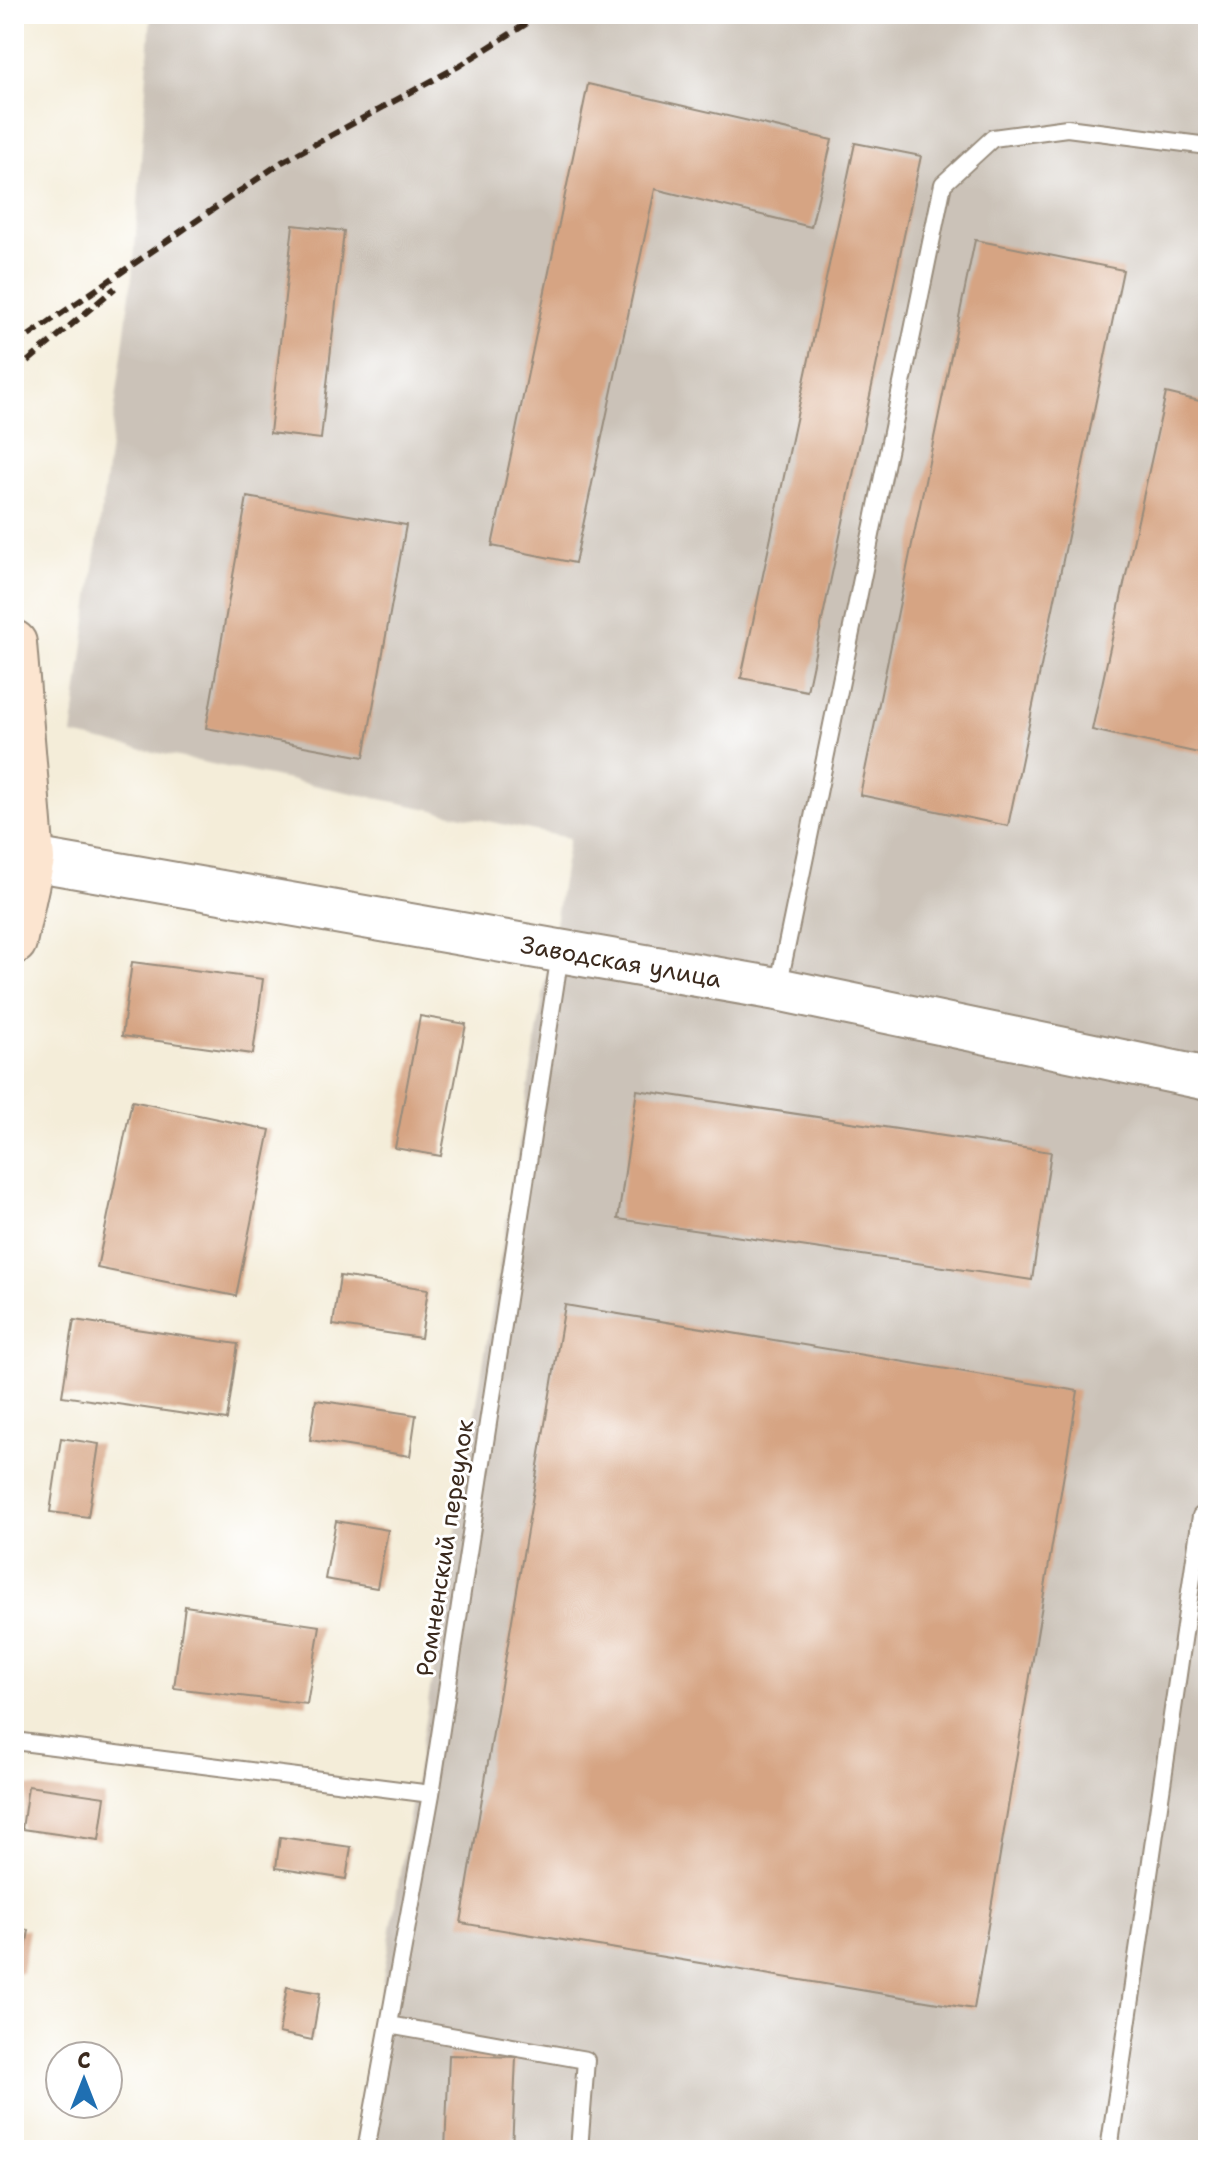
<svg xmlns="http://www.w3.org/2000/svg" width="1222" height="2164" viewBox="0 0 1222 2164" font-family="'Shantell Sans',sans-serif">
  <style>
    .industrial { fill: #cbc2b8 }
    .building { fill: #d6a483 }
    .lines { fill: none; stroke-linecap: round; stroke-linejoin: round }
    .service-casing { stroke: #988c7c; stroke-width: 20 }
    .tertiary-casing { stroke: #988c7c; stroke-width: 46 }
    .secondary-casing { stroke: #988c7c; stroke-width: 48 }
    .service { stroke: #fff; stroke-width: 16 }
    .tertiary { stroke: #fff; stroke-width: 42 }
    .secondary { stroke: #fce5d0; stroke-width: 44 }
    .rail { stroke: #3b2a1e; stroke-width: 6; stroke-dasharray: 12 6; stroke-linecap: butt }
    .labels { text-anchor: middle; stroke-width: 6; stroke-linejoin: round; paint-order: stroke }
    .street-label { font-size: 24px; fill: #3b2a1e; stroke: #fff }
  </style>
  <rect width="100%" height="100%" fill="#fff"/>
  <filter id="ink" filterUnits="userSpaceOnUse"><feTurbulence type="fractalNoise" baseFrequency=".0125" numOctaves="2"/><feDisplacementMap in="SourceGraphic" scale="16" xChannelSelector="R" yChannelSelector="G"/><feConvolveMatrix kernelMatrix="1 2 1 2 8 2 1 2 1" color-interpolation-filters="sRGB"/></filter>
  <filter id="wash" filterUnits="userSpaceOnUse"><feTurbulence type="fractalNoise" baseFrequency=".006" numOctaves="4" result="noise"/><feDisplacementMap in="SourceGraphic" scale="32" xChannelSelector="R" yChannelSelector="G"/><feGaussianBlur stdDeviation="1.8" result="paint"/><feColorMatrix in="noise" values="0 0 0 0 0 0 0 0 0 0 0 0 0 0 0 0 0 1.4 0 .05"/><feComposite in="paint" operator="in"/></filter>
  <g filter="url(#wash)">
    <rect width="100%" height="100%" fill="#f4edd9"/>
    <!-- industrial -->
    <path class="industrial" d="M151 14H1208V2150H355L569 838 72 735 134 263Z"/>
    <g id="blocks">
      <!-- building -->
      <path class="building" d="M588 84 832 140 811 227 655 189 575 563 492 546Z
        M855 143 921 156 807 691 741 678Z
        M293 225 344 231 321 439 270 433Z
        M975 240 1123 270 1008 826 860 795Z
        M1166 393 1208 403V755L1092 730Z
        M247 497 406 525 364 757 206 728Z
        M132 962 263 979 253 1054 122 1036Z
        M420 1016 466 1024 441 1156 395 1148Z
        M637 1090 1051 1152 1032 1280 618 1219Z
        M132 1101 270 1130 236 1296 97 1268Z
        M340 1276 428 1289 421 1338 333 1325Z
        M565 1305 1078 1391 974 2009 461 1923Z
        M74 1320 238 1344 227 1420 62 1396Z
        M316 1400 416 1415 410 1456 310 1440Z
        M61 1438 99 1444 88 1517 50 1512Z
        M336 1521 388 1530 377 1588 325 1579Z
        M185 1606 320 1626 307 1704 174 1688Z
        M28 1786 105 1797 99 1840 22 1829Z
        M280 1837 351 1847 346 1879 276 1868Z
        M14 1928 29 1930 22 1973 14 1972Z
        M287 1987 320 1993 312 2040 279 2033Z
        M449 2055 516 2057 512 2150H445Z"/>
    </g>
  </g>
  <g filter="url(#ink)">
    <use href="#blocks" fill-opacity="0" stroke="#988c7c" stroke-width="2"/>
    <g class="lines">
      <defs>
        <path id="service" d="M778 988 943 184 993 138 1067 128 1208 146
          M14 1741 431 1794
          M389 2025 586 2060 579 2150
          M366 2150 431 1794 560 954
          M1109 2150 1201 1516 1208 1517"/>
        <path id="tertiary" d="M32 859 777 989 1208 1079"/>
        <path id="secondary" d="M14 643 32 859 14 942"/>
      </defs>
      <!-- service casing -->
      <use href="#service" class="service-casing"/>
      <!-- tertiary casing -->
      <use href="#tertiary" class="tertiary-casing"/>
      <!-- secondary casing -->
      <use href="#secondary" class="secondary-casing"/>
      <!-- service -->
      <use href="#service" class="service"/>
      <!-- tertiary -->
      <use href="#tertiary" class="tertiary"/>
      <!-- secondary -->
      <use href="#secondary" class="secondary"/>
      <!-- rail -->
      <path class="rail" d="M14 346 282 162 459 66 542 14
        M14 373 115 288"/>
    </g>
  </g>
  <g class="labels">
    <!-- street labels -->
    <g class="street-label">
      <text transform="translate(621 962) rotate(10)" y="8">Заводская улица</text>
      <text transform="translate(445 1548) rotate(-81)" y="8">Ромненский переулок</text>
    </g>
  </g>
  <!-- margin -->
  <rect width="1222" height="2164" fill="none" stroke="#fff" stroke-width="48"/>
  <!-- north arrow -->
  <g transform="translate(84 2080)"><circle r="38" fill="#ffffff" stroke="#b1aaa5" stroke-width="2"/>
  <path d="M0-6L14 30L0 20L-14 30Z" fill="#1f6fb2"/>
  <text y="-12" font-size="22" font-weight="bold" text-anchor="middle" fill="#3b2a1e">С</text>
  </g>
</svg>
